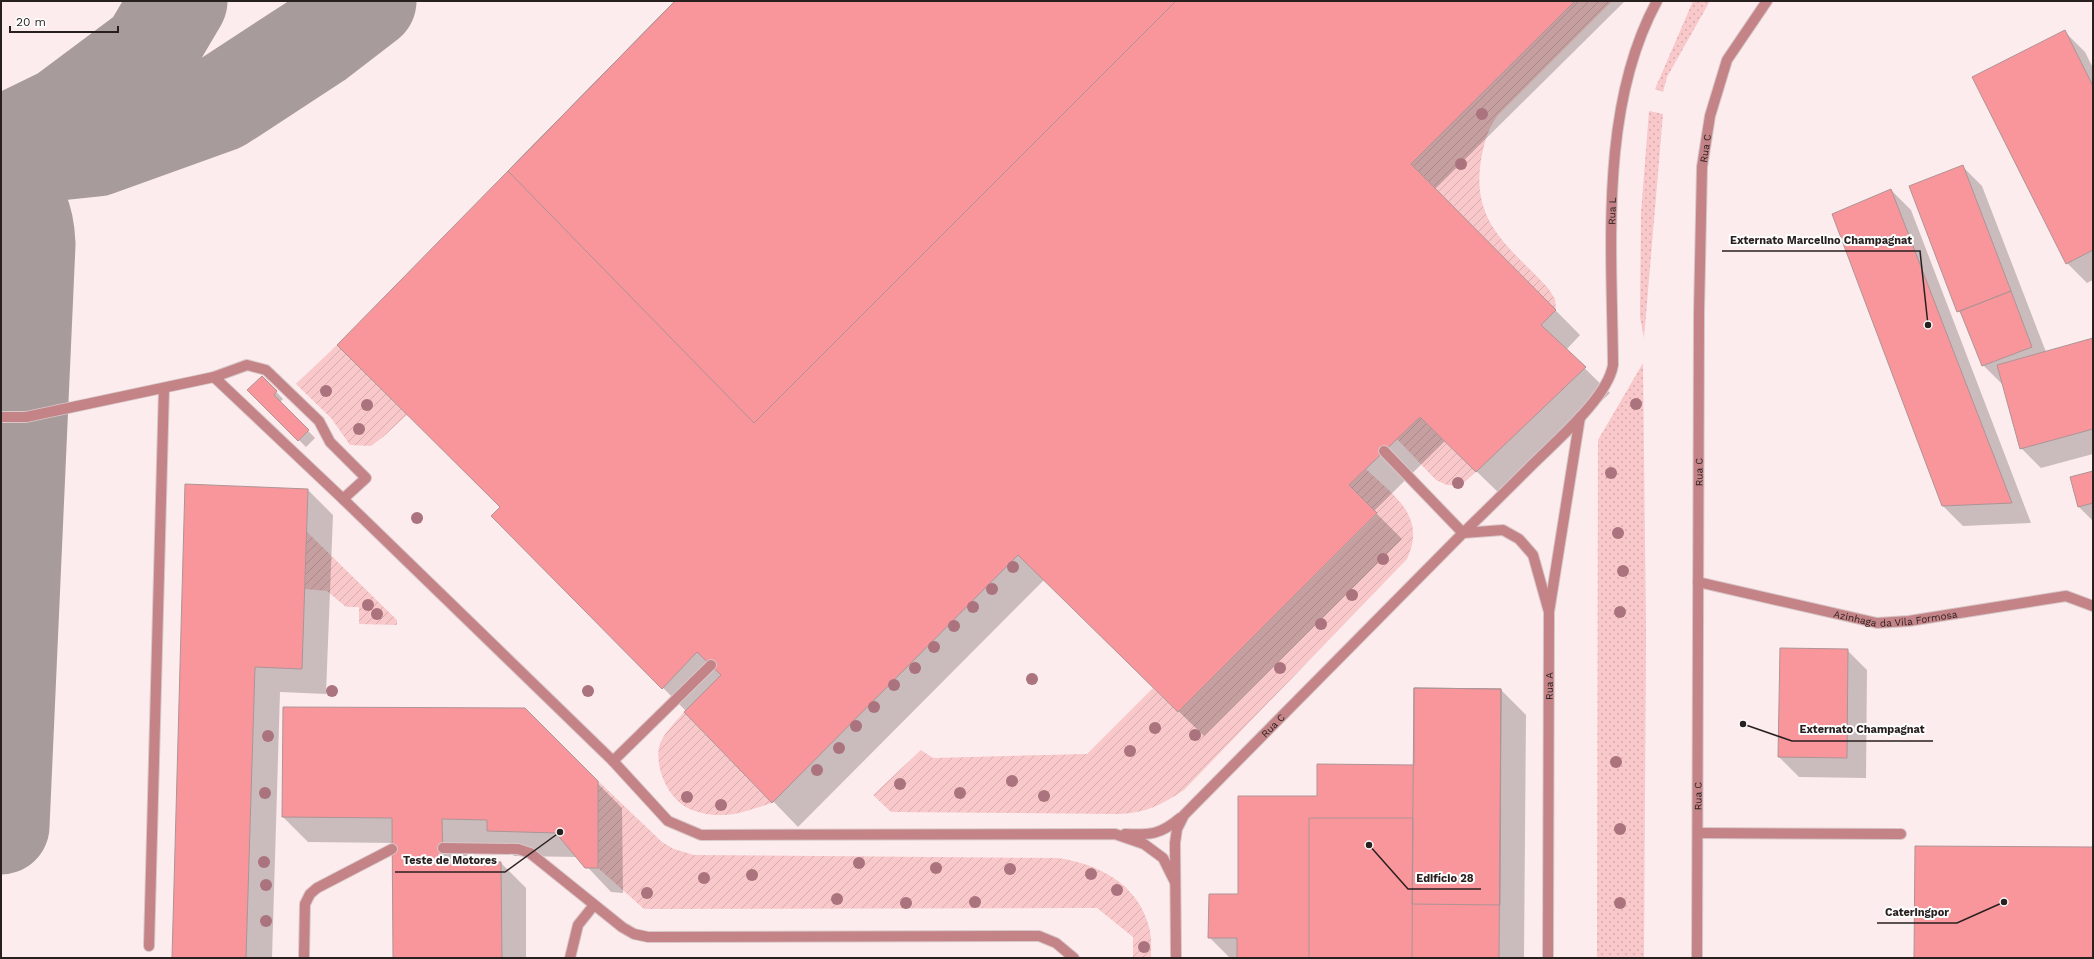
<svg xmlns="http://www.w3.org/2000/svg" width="2094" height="959" viewBox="0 0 2094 959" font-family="'Work Sans',sans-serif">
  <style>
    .grass { fill: url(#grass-dots) }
    .garden { fill: url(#garden-furrows) }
    .shadow { fill: #0003 }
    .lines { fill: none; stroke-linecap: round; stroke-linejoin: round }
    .taxiway { stroke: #a89b9c; stroke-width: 97 }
    .building { fill: #f8969c; stroke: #ad9495 }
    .service-casing { stroke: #d7c7c8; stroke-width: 12 }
    .minor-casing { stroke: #d7c7c8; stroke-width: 12 }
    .service { stroke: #c48386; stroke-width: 10 }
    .minor { stroke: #c48386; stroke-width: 10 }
    .tree { fill: #aa737d }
    .labels { text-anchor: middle; stroke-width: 4; stroke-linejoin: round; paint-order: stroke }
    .street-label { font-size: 10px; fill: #281f1f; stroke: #fefefe }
    .leader { fill: none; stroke: #281f1f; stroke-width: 1.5 }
    .callout-dot { fill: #281f1f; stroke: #fefefe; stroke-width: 1.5 }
    .callout-label { font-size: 11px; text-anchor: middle; font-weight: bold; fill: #281f1f; stroke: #fefefe; stroke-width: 4; stroke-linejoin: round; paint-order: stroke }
  </style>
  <defs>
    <pattern id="grass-dots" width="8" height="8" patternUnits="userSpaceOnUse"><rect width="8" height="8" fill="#f8c8ca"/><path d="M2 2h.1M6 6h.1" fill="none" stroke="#d5abad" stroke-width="1.8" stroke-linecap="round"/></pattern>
    <pattern id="garden-furrows" width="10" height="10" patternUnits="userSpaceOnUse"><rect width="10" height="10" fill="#f8c8ca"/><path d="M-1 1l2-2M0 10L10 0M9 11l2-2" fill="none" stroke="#d5abad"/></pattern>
  </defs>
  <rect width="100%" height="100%" fill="#fdeced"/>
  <!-- grass -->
  <path class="grass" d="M1693 1H1710L1667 77 1663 92 1655 89Z
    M1649 111 1663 114 1644 338 1640 317 1641 213Z
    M1643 363 1646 632 1644 958H1597L1598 440Z"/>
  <!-- garden -->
  <path class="garden" d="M1575 1H1612L1498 115C1488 128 1484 143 1481 160 1471 224 1510 247 1548 288L1555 299 1556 310 1411 164Z
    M337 345 408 414 383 437 371 446 350 445 331 418 296 384Z
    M1420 417 1476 472 1460 486 1447 485 1436 480 1397 439Z
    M1366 469C1394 496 1427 516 1407 559L1184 790C1163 804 1146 813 1120 814L891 812 873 795 921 750 933 758 1087 754 1153 688 1178 712 1377 514 1349 485Z
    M306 531 397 620V625L359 624V607H346L327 591 305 589Z
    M684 712 772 803C755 808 736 816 719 815 710 815 700 813 692 810 669 801 655 770 659 747 662 734 676 722 684 712Z
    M598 781 662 842 674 849 694 855 1058 858C1099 864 1138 884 1149 927 1152 937 1151 948 1151 958H1133V937L1097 908 644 909 598 868Z"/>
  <!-- shadow -->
  <path class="shadow" d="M677 1H1625L1435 189 1580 335 1566 350 1610 393 1502 496 1445 441 1374 511 1402 539 1204 736 1044 580 798 827 686 711 492 516 502 507Z
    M2065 32 2085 52 2093 68V280L2087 283 2067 263Z
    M1962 166 1982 186 2046 352 2093 339V454L2041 468 2021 448 2003 385 1983 365 1964 316 1958 311Z
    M1891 190 1911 210 2031 523 1963 526 1943 506Z
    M262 377 283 399 280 402 315 438 306 447 248 390Z
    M2093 472V521L2079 507Z
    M186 485 308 490 333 515 326 694 280 692 272 958H173Z
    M1847 650 1867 670 1866 778 1799 777 1779 757Z
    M1501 690 1526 715 1524 958H1230L1209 937 1239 895 1318 797 1415 766Z
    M525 710 622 808 623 893 611 892 578 857 514 856 502 844H467V862L501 863 526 888V958H394V843L308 842 283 817Z"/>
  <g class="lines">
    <!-- taxiway -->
    <path class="taxiway" d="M22 135 63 115 150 50 179 1
      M1 158 96 148 221 103 316 41 368 1
      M1 185C20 204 26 218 27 244L1 826"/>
  </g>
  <!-- building -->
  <path class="building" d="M675 1H1575L1411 164 1556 310 1541 325 1586 367 1476 472 1420 417 1349 485 1377 513 1178 712 1018 555 772 803 684 712 721 675 697 652 662 689 491 516 500 507 337 345Z
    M675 1H1176L754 423 508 171Z
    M2065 30 2093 86V250L2066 264 1972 77Z
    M1963 165 2011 291 1957 312 1909 186Z
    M1891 189 2012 503 1942 506 1832 214Z
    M2011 291 2032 347 1982 366 1960 311Z
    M2093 338V429L2020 449 1997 365Z
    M262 376 277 391 274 395 309 430 298 441 247 390Z
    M2093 471V503L2078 507 2070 477Z
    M185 484 308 489 302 669 255 667 246 958H172Z
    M1780 648 1848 649 1847 758 1778 757Z
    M1414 688 1501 689 1499 958H1237V938H1208L1209 894H1238V796H1317V764L1414 765Z
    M1414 688 1501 689 1500 905 1412 904Z
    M283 707 525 708 598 781V868H585L556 833 487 831V820L442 819 443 861 501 862 502 958H393L392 818 282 817Z
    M1309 818H1413L1412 958H1309Z
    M1915 846 2093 847V958H1914Z"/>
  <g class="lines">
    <defs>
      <g id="service">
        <path d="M214 377 343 499 613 761"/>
        <path d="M1 417H26L214 377 247 365 266 370 319 421 330 442 366 478 343 499"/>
        <path id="s1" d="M1384 451 1463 533C1487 510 1510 487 1533 464 1556 441 1608 397 1613 365 1612 248 1599 107 1657 1"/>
        <path d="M711 665 613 761 668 821 701 835 1115 834 1144 844 1163 858 1175 882"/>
        <path d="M1698 833 1901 834"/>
        <path d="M1125 834C1150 835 1160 835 1180 818"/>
        <path d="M443 848 518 849 530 853 622 927 634 934 648 937 1039 936 1056 943 1074 958"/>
        <path d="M149 946 164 388"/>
        <path d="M304 958 305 904 310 894 317 888 392 849"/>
        <path d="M570 958 578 925 594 905"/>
        <path id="s2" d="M1176 958 1175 843 1177 829 1184 815 1463 533 1503 530 1519 539 1533 555 1549 612"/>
        <path id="s3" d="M1548 958 1549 612 1580 417"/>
      </g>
      <g id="minor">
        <path id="s4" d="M1698 582 1877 623 1909 621 2066 596 2093 606"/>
        <path id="s5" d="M1697 958 1699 312 1702 167 1710 116 1727 60 1767 1"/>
      </g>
    </defs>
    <!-- service casing -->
    <use href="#service" class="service-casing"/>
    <!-- minor casing -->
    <use href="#minor" class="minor-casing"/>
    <!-- service -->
    <use href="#service" class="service"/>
    <!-- minor -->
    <use href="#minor" class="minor"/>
  </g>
  <!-- trees -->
  <g class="tree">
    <circle cx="1482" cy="114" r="6"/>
    <circle cx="1461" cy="164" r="6"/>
    <circle cx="326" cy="391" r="6"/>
    <circle cx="1636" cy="404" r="6"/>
    <circle cx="367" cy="405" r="6"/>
    <circle cx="359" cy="429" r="6"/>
    <circle cx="1611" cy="473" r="6"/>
    <circle cx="1458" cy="483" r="6"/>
    <circle cx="417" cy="518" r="6"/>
    <circle cx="1618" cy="533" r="6"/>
    <circle cx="1383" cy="559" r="6"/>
    <circle cx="1013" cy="567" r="6"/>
    <circle cx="1623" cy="571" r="6"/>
    <circle cx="992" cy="589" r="6"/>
    <circle cx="1352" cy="595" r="6"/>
    <circle cx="368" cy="605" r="6"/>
    <circle cx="973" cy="607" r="6"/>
    <circle cx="1620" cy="612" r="6"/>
    <circle cx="377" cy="614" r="6"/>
    <circle cx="1321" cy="624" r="6"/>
    <circle cx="954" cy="626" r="6"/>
    <circle cx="934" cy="647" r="6"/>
    <circle cx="915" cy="668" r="6"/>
    <circle cx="1280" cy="668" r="6"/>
    <circle cx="1032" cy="679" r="6"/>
    <circle cx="894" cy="685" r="6"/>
    <circle cx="332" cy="691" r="6"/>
    <circle cx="588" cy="691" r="6"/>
    <circle cx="874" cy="707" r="6"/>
    <circle cx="856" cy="726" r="6"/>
    <circle cx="1155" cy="728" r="6"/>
    <circle cx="1195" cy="735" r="6"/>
    <circle cx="268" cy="736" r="6"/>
    <circle cx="839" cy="748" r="6"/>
    <circle cx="1130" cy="751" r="6"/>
    <circle cx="1616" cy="762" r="6"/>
    <circle cx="817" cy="770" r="6"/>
    <circle cx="1012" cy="781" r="6"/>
    <circle cx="900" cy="784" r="6"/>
    <circle cx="265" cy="793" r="6"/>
    <circle cx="960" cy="793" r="6"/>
    <circle cx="1044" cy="796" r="6"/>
    <circle cx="687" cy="797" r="6"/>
    <circle cx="721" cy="805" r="6"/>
    <circle cx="1620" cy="829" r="6"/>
    <circle cx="264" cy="862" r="6"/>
    <circle cx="859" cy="863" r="6"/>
    <circle cx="936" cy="868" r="6"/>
    <circle cx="1010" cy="869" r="6"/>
    <circle cx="1091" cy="874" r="6"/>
    <circle cx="752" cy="875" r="6"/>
    <circle cx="704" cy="878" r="6"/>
    <circle cx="266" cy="885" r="6"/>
    <circle cx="1117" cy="890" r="6"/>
    <circle cx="647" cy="893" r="6"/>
    <circle cx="837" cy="899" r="6"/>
    <circle cx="975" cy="902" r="6"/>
    <circle cx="906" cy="903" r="6"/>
    <circle cx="1620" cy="903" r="6"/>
    <circle cx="266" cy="921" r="6"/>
    <circle cx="1144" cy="947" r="6"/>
  </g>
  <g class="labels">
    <!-- street labels -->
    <g class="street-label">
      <text dy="4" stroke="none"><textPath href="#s5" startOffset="810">Rua C</textPath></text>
      <text dy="4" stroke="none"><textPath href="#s1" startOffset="495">Rua L</textPath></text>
      <text dy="4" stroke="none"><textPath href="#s5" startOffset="486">Rua C</textPath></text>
      <text dy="4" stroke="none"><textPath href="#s4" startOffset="202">Azinhaga da Vila Formosa</textPath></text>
      <text dy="4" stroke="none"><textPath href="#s3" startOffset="272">Rua A</textPath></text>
      <text dy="4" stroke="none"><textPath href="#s2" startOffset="271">Rua C</textPath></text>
      <text dy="4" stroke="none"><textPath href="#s5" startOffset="162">Rua C</textPath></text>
    </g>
  </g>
  <!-- callouts -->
  <path class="leader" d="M1928 325L1920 251H1722M1743 724L1792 741H1933M560 832L505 872H395M1369 845L1408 889H1481M2004 902L1957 923H1877"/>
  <g class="callout-dot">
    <circle cx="1928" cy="325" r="4"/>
    <circle cx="1743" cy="724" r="4"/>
    <circle cx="560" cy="832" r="4"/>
    <circle cx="1369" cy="845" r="4"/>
    <circle cx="2004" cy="902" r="4"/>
  </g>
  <g class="callout-label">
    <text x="1821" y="244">Externato Marcelino Champagnat</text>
    <text x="1862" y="733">Externato Champagnat</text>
    <text x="450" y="864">Teste de Motores</text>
    <text x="1445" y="882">Edifício 28</text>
    <text x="1917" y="916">Cateringpor</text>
  </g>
  <!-- border -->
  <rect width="2094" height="959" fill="none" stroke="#281f1f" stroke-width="4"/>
  <!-- scale -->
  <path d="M10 26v6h108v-6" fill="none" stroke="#281f1f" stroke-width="2"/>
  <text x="16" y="26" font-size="12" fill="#281f1f" stroke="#fefefe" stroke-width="3" paint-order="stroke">20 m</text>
</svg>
